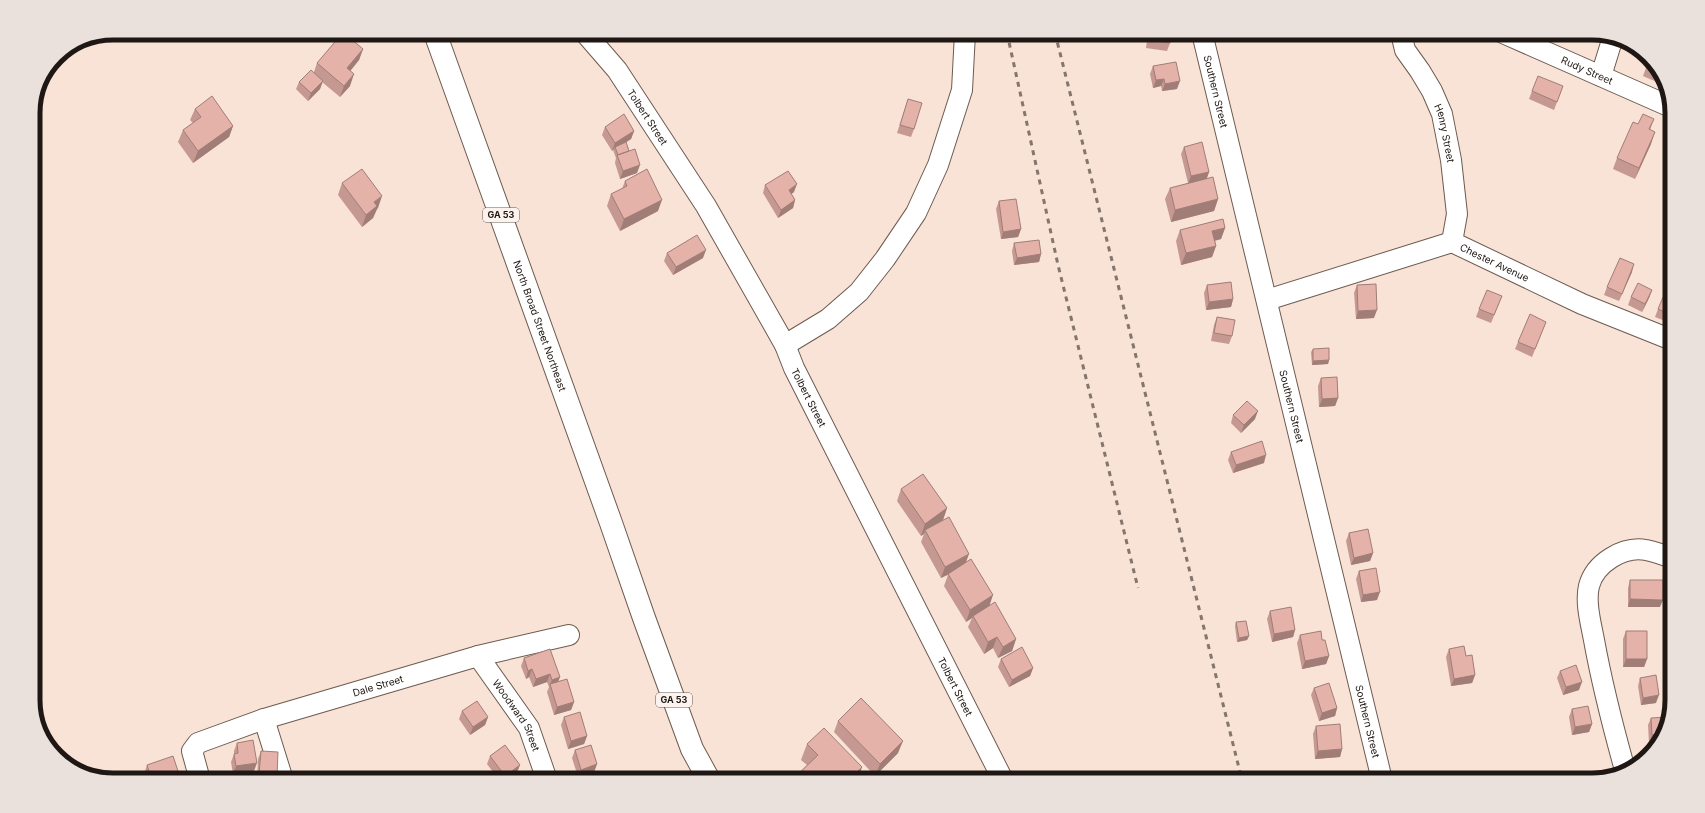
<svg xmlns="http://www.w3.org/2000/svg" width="1705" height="813" viewBox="0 0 1705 813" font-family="Inter,sans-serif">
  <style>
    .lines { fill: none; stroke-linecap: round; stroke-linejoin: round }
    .minor-casing { stroke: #6d5b50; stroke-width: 22 }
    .major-casing { stroke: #6d5b50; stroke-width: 24 }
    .minor { stroke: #fff; stroke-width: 20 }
    .major { stroke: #fff; stroke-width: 22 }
    .rail { stroke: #84756d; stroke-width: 3; stroke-dasharray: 5 5; stroke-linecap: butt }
    .wall { fill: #c59991 }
    .shaded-wall { fill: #a07d76 }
    .building { fill: #e5b2a9; stroke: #a07d76 }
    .labels { text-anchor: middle; stroke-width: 3; stroke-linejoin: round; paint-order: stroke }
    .shield { fill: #fcf3ee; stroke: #615955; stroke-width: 1 }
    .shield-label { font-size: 9px; font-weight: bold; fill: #1f1713 }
    .street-label { font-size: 10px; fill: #1f1713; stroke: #fcf3ee }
    .rim { fill: none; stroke: #1f1713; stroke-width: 5 }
  </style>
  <rect width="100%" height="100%" fill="#f9e2d6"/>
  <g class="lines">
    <defs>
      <g id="minor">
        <path id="s1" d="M585 33 617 70 706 206 785 345 794 368 1003 780"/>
        <path id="s2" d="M1202 33 1382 780"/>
        <path id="s3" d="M1401 33 1405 50 1420 71 1432 91 1442 114 1451 160 1457 214 1452 242"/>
        <path id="s4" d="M1503 33 1671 107"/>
        <path d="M1601 76 1613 37"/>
        <path id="s5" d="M1267 300 1452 242 1582 304 1667 338 1672 339"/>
        <path d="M785 345 828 319 859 292 885 259 916 213 938 165 962 90 965 33"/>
        <path id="s6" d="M478 656 529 728 547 780"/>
        <path d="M264 719 283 780"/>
        <path d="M1625 770C1613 727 1602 684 1594 640 1591 624 1585 602 1589 586 1595 563 1623 546 1646 550 1655 552 1664 555 1672 558"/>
        <path id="s7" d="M200 780 192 751 198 743 264 719 478 656 569 635"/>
      </g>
      <g id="major">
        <path id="s8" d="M435 33 611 523 644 618 692 749 709 780"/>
      </g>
    </defs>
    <!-- minor casing -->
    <use href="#minor" class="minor-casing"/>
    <!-- major casing -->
    <use href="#major" class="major-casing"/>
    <!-- minor -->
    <use href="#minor" class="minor"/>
    <!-- major -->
    <use href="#major" class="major"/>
    <!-- rail -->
    <path class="rail" d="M1007 33 1058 265 1138 588
      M1055 33 1242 780"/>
  </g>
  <!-- wall -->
  <path class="wall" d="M1148 33H1172L1170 43 1167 51 1146 48Z
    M346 41 363 49 359 60 350 71V86L340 97 322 82 320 89 308 101 296 89 299 82 314 72 317 63Z
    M1153 66 1177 89 1162 91 1161 86 1153 88 1150 74Z
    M1646 68H1658L1662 78 1659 83 1643 76Z
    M1563 86 1554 110 1529 99 1532 91Z
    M908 99 914 129 911 137 897 133Z
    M195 109 233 126 229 137 193 163 178 142 183 130 193 123 190 120Z
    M1654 119 1650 130 1651 144 1635 179 1613 169 1617 158 1638 124Z
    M605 127 634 131 631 139 626 142 637 173 620 179 615 163 616 158 613 150 612 151 602 135Z
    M1184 147 1209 172 1207 178 1218 199 1214 211 1171 222 1165 199 1170 188 1188 183 1181 154Z
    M625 181 658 211 620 231 607 206 611 194 622 189Z
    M342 183 378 208 377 209 373 218 362 227 338 195Z
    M765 185 794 192 791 194 795 200 793 208 778 218 763 193Z
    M999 201 1021 229 1018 237 1001 239 996 209Z
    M1225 228 1221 239 1215 241 1216 246 1212 257 1181 265 1176 241 1180 230Z
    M1014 243 1041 254 1039 262 1014 265 1012 251Z
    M667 253 703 258 673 275 664 261Z
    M1632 272 1619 301 1604 295 1607 287Z
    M1207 285 1233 299 1231 307 1206 310 1204 293Z
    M1357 285 1374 318 1356 319 1354 293Z
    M1652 290 1649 298 1642 312 1628 305 1631 297Z
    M1502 296 1491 323 1476 317 1479 309Z
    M1672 301V320L1670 323 1655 317 1658 309Z
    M1217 317 1232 336 1229 344 1211 341 1214 325Z
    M1546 322 1532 357 1515 349 1518 342Z
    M1313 349 1329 360 1328 364 1312 365 1311 352Z
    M1321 378 1338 398 1335 406 1319 407 1318 386Z
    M1233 415 1255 419 1241 433 1231 423Z
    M1231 452 1264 463 1233 473 1228 460Z
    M901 489 947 508 943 520 966 563 990 606 1016 639 1012 651 998 658 993 648 984 654 968 627 972 618 966 622 944 586 948 575 941 578 921 542 924 534 921 536 897 501Z
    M1349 533 1373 553 1370 561 1351 565 1346 541Z
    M1359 571 1377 600 1361 602 1356 579Z
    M1630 580 1660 607H1628V588Z
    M1270 611 1295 630 1293 637 1272 642 1267 619Z
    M1236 622 1249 636 1247 640 1237 642 1235 626Z
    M1626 631 1647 659 1644 667H1623V639Z
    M1300 635 1322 640 1329 656 1326 664 1302 669 1297 643Z
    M550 649 558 682 574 702 571 710 554 715 547 692 549 687 547 682 533 687 529 677 526 679 521 666 524 658Z
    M1449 649 1466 656 1475 675 1472 683 1451 686 1446 657Z
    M1001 659 1033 668 1030 676 1009 687 998 667Z
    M1560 671 1579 690 1563 695 1557 678Z
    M1640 678 1656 703 1641 705 1638 686Z
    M1314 688 1337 708 1335 716 1319 721 1311 695Z
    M1572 709 1592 724 1589 732 1572 735 1569 717Z
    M462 711 488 717 485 725 470 735 459 719Z
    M564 717 587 736 584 744 568 749 561 725Z
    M1651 718 1666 731 1656 742 1649 743 1648 725Z
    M838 721 898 753 875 776 834 732Z
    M1316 726 1342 749 1340 757 1315 759 1313 734Z
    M237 743 254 771 233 774 231 762 234 754V751Z
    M807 744 858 780H792L807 765 801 760Z
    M575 750 597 764 594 772 578 777 572 758Z
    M261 751 275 780H257L258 759Z
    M490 756 520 765 517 772 507 780H499L487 764Z
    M147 765 181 780H144L143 777Z"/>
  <!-- shaded-wall -->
  <path class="shaded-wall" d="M363 49 359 60 343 80 347 68Z
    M354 74 350 86 340 97 344 86Z
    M1164 79 1161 86 1153 88 1156 80Z
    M323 81 320 89 308 101 311 93Z
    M1180 81 1177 89 1162 91 1165 84Z
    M233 126 229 137 193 163 198 151Z
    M634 131 631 139 616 149 615 147 613 150 612 151 615 143Z
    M1655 132 1651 144 1635 179 1639 168Z
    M640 165 637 173 620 179 623 171Z
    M1209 172 1206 180 1188 184 1191 176Z
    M797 184 794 192 786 198 789 190Z
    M382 196 378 208 377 209 373 218 362 227 366 215 374 202Z
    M1218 199 1214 211 1171 222 1175 210Z
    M662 200 658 211 620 231 624 219Z
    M795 200 793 208 778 218 781 210Z
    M1225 228 1221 239 1208 242 1212 231Z
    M1021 229 1018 237 1001 239 1003 232Z
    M1216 246 1212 257 1181 265 1186 253Z
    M706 250 703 258 673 275 676 267Z
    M1041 254 1039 262 1014 265 1017 258Z
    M1634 264 1632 272 1619 301 1622 294Z
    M1652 290 1649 298 1642 312 1645 304Z
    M1233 299 1231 307 1206 310 1209 302Z
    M1377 310 1374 318 1356 319 1358 311Z
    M1329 360 1328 364 1312 365 1313 361Z
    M1338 398 1335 406 1319 407 1322 399Z
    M1258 411 1255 419 1241 433 1244 425Z
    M1266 455 1264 463 1233 473 1236 465Z
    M947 508 943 520 925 530 924 534 921 536 925 524Z
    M1373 553 1370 561 1351 565 1354 558Z
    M969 554 965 565 941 578 945 567Z
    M1380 592 1377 600 1361 602 1363 595Z
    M993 595 989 607 973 616 972 618 966 622 970 610Z
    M1630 599 1663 600 1660 607H1628Z
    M1295 630 1293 637 1272 642 1274 634Z
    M1249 636 1247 640 1237 642 1239 638Z
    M997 637 993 648 984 654 988 642Z
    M1016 639 1012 651 998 658 1003 647Z
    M1329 656 1326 664 1302 669 1305 661Z
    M1626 659H1647L1644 667H1623Z
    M1033 668 1030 676 1009 687 1012 680Z
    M532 669 529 677 526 679 528 671Z
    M550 674 547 682 533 687 536 679Z
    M1475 675 1472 683 1451 686 1454 679Z
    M560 677 557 685H550L552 680Z
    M1582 682 1579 690 1563 695 1566 687Z
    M1659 695 1656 703 1641 705 1643 698Z
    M574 702 571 710 554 715 557 707Z
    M1337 708 1335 716 1319 721 1322 713Z
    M488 717 485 725 470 735 473 727Z
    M1592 724 1589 732 1572 735 1575 727Z
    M1663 734 1656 742 1649 743 1652 735Z
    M587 736 584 744 568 749 571 741Z
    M903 741 898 753 875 776 880 764Z
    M1342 749 1340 757 1315 759 1318 751Z
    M257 763 254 771 233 774 236 766Z
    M597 764 594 772 578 777 581 770Z
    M520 765 517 772 507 780H503L505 776Z
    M862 767 858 780H849Z
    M833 772 830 780H825Z
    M259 774 277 776 275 780H257Z"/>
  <!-- building -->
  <path class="building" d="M1150 33H1172L1170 43 1149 40Z
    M340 36 346 41 350 38 363 49 347 68 354 74 344 86 317 63Z
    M1649 61 1658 68 1660 74 1646 68Z
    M1176 62 1180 81 1165 84 1164 79 1156 80 1153 66Z
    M311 70 323 81 311 93 299 82Z
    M1538 76 1563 86 1557 102 1532 91Z
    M212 96 233 126 198 151 183 130 201 117 195 109Z
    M908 99 922 103 914 129 900 125Z
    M624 114 634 131 615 143 605 127Z
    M1643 114 1654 119 1649 129 1655 132 1639 168 1617 158 1633 122 1638 124Z
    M626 142 629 151 618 155 615 147Z
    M1202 142 1209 172 1191 176 1184 147Z
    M635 149 640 165 623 171 617 155Z
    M362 169 382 196 374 202 377 206 366 215 342 183Z
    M647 169 662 200 624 219 611 194 627 186 625 181Z
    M788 171 797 184 789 190 795 200 781 210 765 185Z
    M1213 177 1218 199 1175 210 1170 188Z
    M1016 199 1021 229 1003 232 999 201Z
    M1223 219 1225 228 1212 231 1216 246 1186 253 1180 230Z
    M697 235 706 250 676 267 667 253Z
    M1039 240 1041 254 1017 258 1014 243Z
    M1620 258 1634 264 1622 294 1607 287Z
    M1231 282 1233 299 1209 302 1207 285Z
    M1638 283 1652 290 1645 304 1631 297Z
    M1376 284 1377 310 1358 311 1357 285Z
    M1487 290 1502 296 1494 315 1479 309Z
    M1663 297 1672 301V315L1658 309Z
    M1530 314 1546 322 1535 349 1518 342Z
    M1217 317 1235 320 1232 336 1214 333Z
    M1329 348V360L1313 361V349Z
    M1337 377 1338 398 1322 399 1321 378Z
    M1247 401 1258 411 1244 425 1233 415Z
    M1262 441 1266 455 1236 465 1231 452Z
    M923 474 947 508 925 524 901 489Z
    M949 517 969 554 945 567 925 530Z
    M1368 529 1373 553 1354 558 1349 533Z
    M971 559 993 595 970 610 948 574Z
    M1376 568 1380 592 1363 595 1359 571Z
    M1630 580H1663V600L1630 599Z
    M995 602 1016 639 1003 647 997 637 988 642 973 616Z
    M1291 607 1295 630 1274 634 1270 611Z
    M1246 621 1249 636 1239 638 1236 622Z
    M1321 631 1322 640H1325L1329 656 1305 661 1300 635Z
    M1626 631H1647V659H1626Z
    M1464 646 1466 656 1472 655 1475 675 1454 679 1449 649Z
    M1022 647 1033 668 1012 680 1001 659Z
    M550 649 560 677 552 680 550 674 536 679 532 669 528 671 524 658Z
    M1576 665 1582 682 1566 687 1560 671Z
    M1656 675 1659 695 1643 698 1640 678Z
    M567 679 574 702 557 707 550 684Z
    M1329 683 1337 708 1322 713 1314 688Z
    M861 698 903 741 880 764 838 721Z
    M477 701 488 717 473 727 462 711Z
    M1588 706 1592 724 1575 727 1572 709Z
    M580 712 587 736 571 741 564 717Z
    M1669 717 1666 731 1663 734 1652 735 1651 718Z
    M1340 724 1342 749 1318 751 1316 726Z
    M824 728 862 767 849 780H840L833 772 825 780H792L818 755 807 744Z
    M253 740 257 763 236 766 234 754 238 753 237 743Z
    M505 745 520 765 505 776 490 756Z
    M591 745 597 764 581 770 575 750Z
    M261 751 278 752 277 776 259 774Z
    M173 756 181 780H152L147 765Z"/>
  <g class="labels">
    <!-- shield labels -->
    <g class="shield">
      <rect x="483" y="208" width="36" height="14" rx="3"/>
      <rect x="656" y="693" width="36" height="14" rx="3"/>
    </g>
    <g class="shield-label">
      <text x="501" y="218">GA 53</text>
      <text x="674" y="703">GA 53</text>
    </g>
    <!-- street labels -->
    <g class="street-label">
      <text dy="4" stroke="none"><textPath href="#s4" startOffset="92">Rudy Street</textPath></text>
      <text dy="4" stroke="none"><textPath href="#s2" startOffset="60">Southern Street</textPath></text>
      <text dy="4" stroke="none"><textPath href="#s1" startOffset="105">Tolbert Street</textPath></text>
      <text dy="4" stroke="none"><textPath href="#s3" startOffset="111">Henry Street</textPath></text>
      <text dy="4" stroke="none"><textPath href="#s5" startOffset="241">Chester Avenue</textPath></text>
      <text dy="4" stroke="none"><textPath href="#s8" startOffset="311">North Broad Street Northeast</textPath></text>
      <text dy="4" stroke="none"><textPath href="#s1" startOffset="429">Tolbert Street</textPath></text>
      <text dy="4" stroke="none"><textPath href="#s2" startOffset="384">Southern Street</textPath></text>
      <text dy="4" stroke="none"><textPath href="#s7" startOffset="229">Dale Street</textPath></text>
      <text dy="4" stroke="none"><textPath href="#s1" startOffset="753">Tolbert Street</textPath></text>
      <text dy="4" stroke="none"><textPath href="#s6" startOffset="71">Woodward Street</textPath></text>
      <text dy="4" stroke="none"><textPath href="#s2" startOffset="708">Southern Street</textPath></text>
    </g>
  </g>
  <!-- crop -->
  <path d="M0 0H1705V813H0ZM113 40H1592A73 73 0 0 1 1665 113V700A73 73 0 0 1 1592 773H113A73 73 0 0 1 40 700V113A73 73 0 0 1 113 40Z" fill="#eae1dc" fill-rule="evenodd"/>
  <path class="rim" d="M113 40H1592A73 73 0 0 1 1665 113V700A73 73 0 0 1 1592 773H113A73 73 0 0 1 40 700V113A73 73 0 0 1 113 40Z"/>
</svg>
